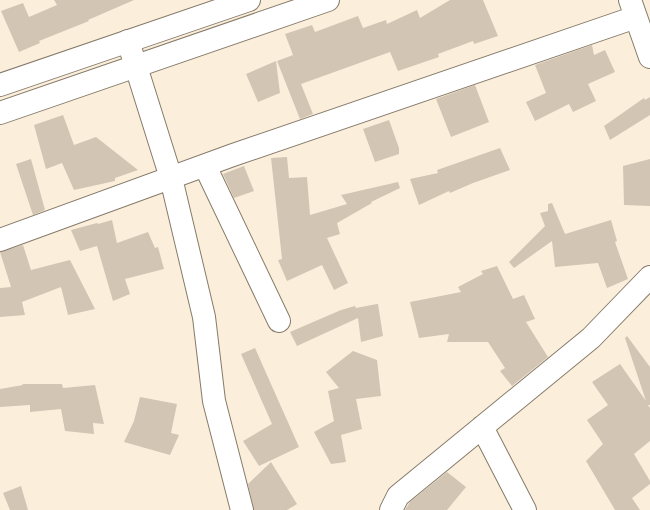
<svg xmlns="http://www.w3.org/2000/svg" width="650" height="510" viewBox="0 0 650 510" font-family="Raleway,sans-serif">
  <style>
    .building { fill: #d2c5b3 }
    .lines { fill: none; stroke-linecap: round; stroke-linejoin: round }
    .minor-casing { stroke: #867b6a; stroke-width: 24 }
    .major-casing { stroke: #867b6a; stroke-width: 24 }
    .minor { stroke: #fff; stroke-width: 22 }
    .major { stroke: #fff; stroke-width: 22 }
  </style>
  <rect width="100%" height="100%" fill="#fbefdc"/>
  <!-- building -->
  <path class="building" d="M54 0H134L88 20 89 21 39 41 40 43 19 52 1 11 23 3 29 17 57 5Z
    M450 0H483L498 36 474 44 473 41 438 54 439 57 398 71 390 52 301 84 313 114 300 119 277 61 293 55 285 34 312 25 315 32 358 16 363 28 386 20 387 24 417 10 420 18Z
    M592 45 594 55 605 50 615 72 588 84 596 101 573 112 569 104 535 121 526 102 546 93 535 65Z
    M276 61 280 93 258 102 246 74Z
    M475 85 489 122 451 137 436 99Z
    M650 97V115L610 140 604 126 644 98 645 100Z
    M63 115 74 145 96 137 138 170 115 178V181L74 190 62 163 46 169 34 125Z
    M389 120 399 148V154L375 162 363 129Z
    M500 148 510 170 473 183 450 193 449 191 419 205 410 179 438 173 437 170Z
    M287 157 289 178 307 177 310 215 347 204 341 195 398 182 400 188 371 202 372 203 337 223 340 234 327 238 348 283 334 290 322 265 287 281 278 260 282 259 271 158Z
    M31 159 45 210 33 215 16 164Z
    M650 159V206L624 205 623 166Z
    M244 166 254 191 234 198 223 174Z
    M552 203 565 234 611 220 617 241 615 242 628 279 607 288 598 263 555 267 552 241 514 268 509 262 545 226 540 213 548 211V204Z
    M112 220 117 243 148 232 155 248 158 247 164 269 125 279 130 294 113 301 97 246 80 251 71 230 97 223 98 224Z
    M23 245 31 270 70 260 95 309 68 315 61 287 22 302 25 315 0 317V288L11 287 0 252Z
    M497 266 513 299 524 295 535 319 526 322 548 357 512 386 500 371 505 368 488 342H447L449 334 419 338 410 302 461 292 458 287 483 274 481 271Z
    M377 304H378L383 336 361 342 358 318 297 346 290 332 341 310 355 306 356 308Z
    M627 336 650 367V405H648L650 408V441L634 454 650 481V484L632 498 640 510H615L586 461 603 444 587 420 608 405 592 382 620 364 646 401 625 338Z
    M255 348 299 447 259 466 243 441 272 424 241 354Z
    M353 351 377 360 381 396 356 399 362 429 341 435 346 462 331 464 314 432 334 421 328 391 339 388 326 372Z
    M22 384H62L63 388 95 385 104 424 93 423 94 434 65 431 61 409 30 412V405L0 407V389L23 385Z
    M140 397 177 404 171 433 179 435 170 455 124 442 134 421Z
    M271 462 297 504 287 510H254L248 484Z
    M447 472 466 487 447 510H405L410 502Z
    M21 486 28 510H10L3 493Z"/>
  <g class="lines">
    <defs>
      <path id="minor" d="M630 0 650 57
        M128 41 171 178 204 317 214 401 242 510
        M205 166 279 321
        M0 240 233 155 636 17
        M482 427 525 510
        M391 510 398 496 591 338 650 277"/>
      <path id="major" d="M0 85 249 0
        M0 113 328 0"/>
    </defs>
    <!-- minor casing -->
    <use href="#minor" class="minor-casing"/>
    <!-- major casing -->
    <use href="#major" class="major-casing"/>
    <!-- minor -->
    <use href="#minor" class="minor"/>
    <!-- major -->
    <use href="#major" class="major"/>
  </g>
</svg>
